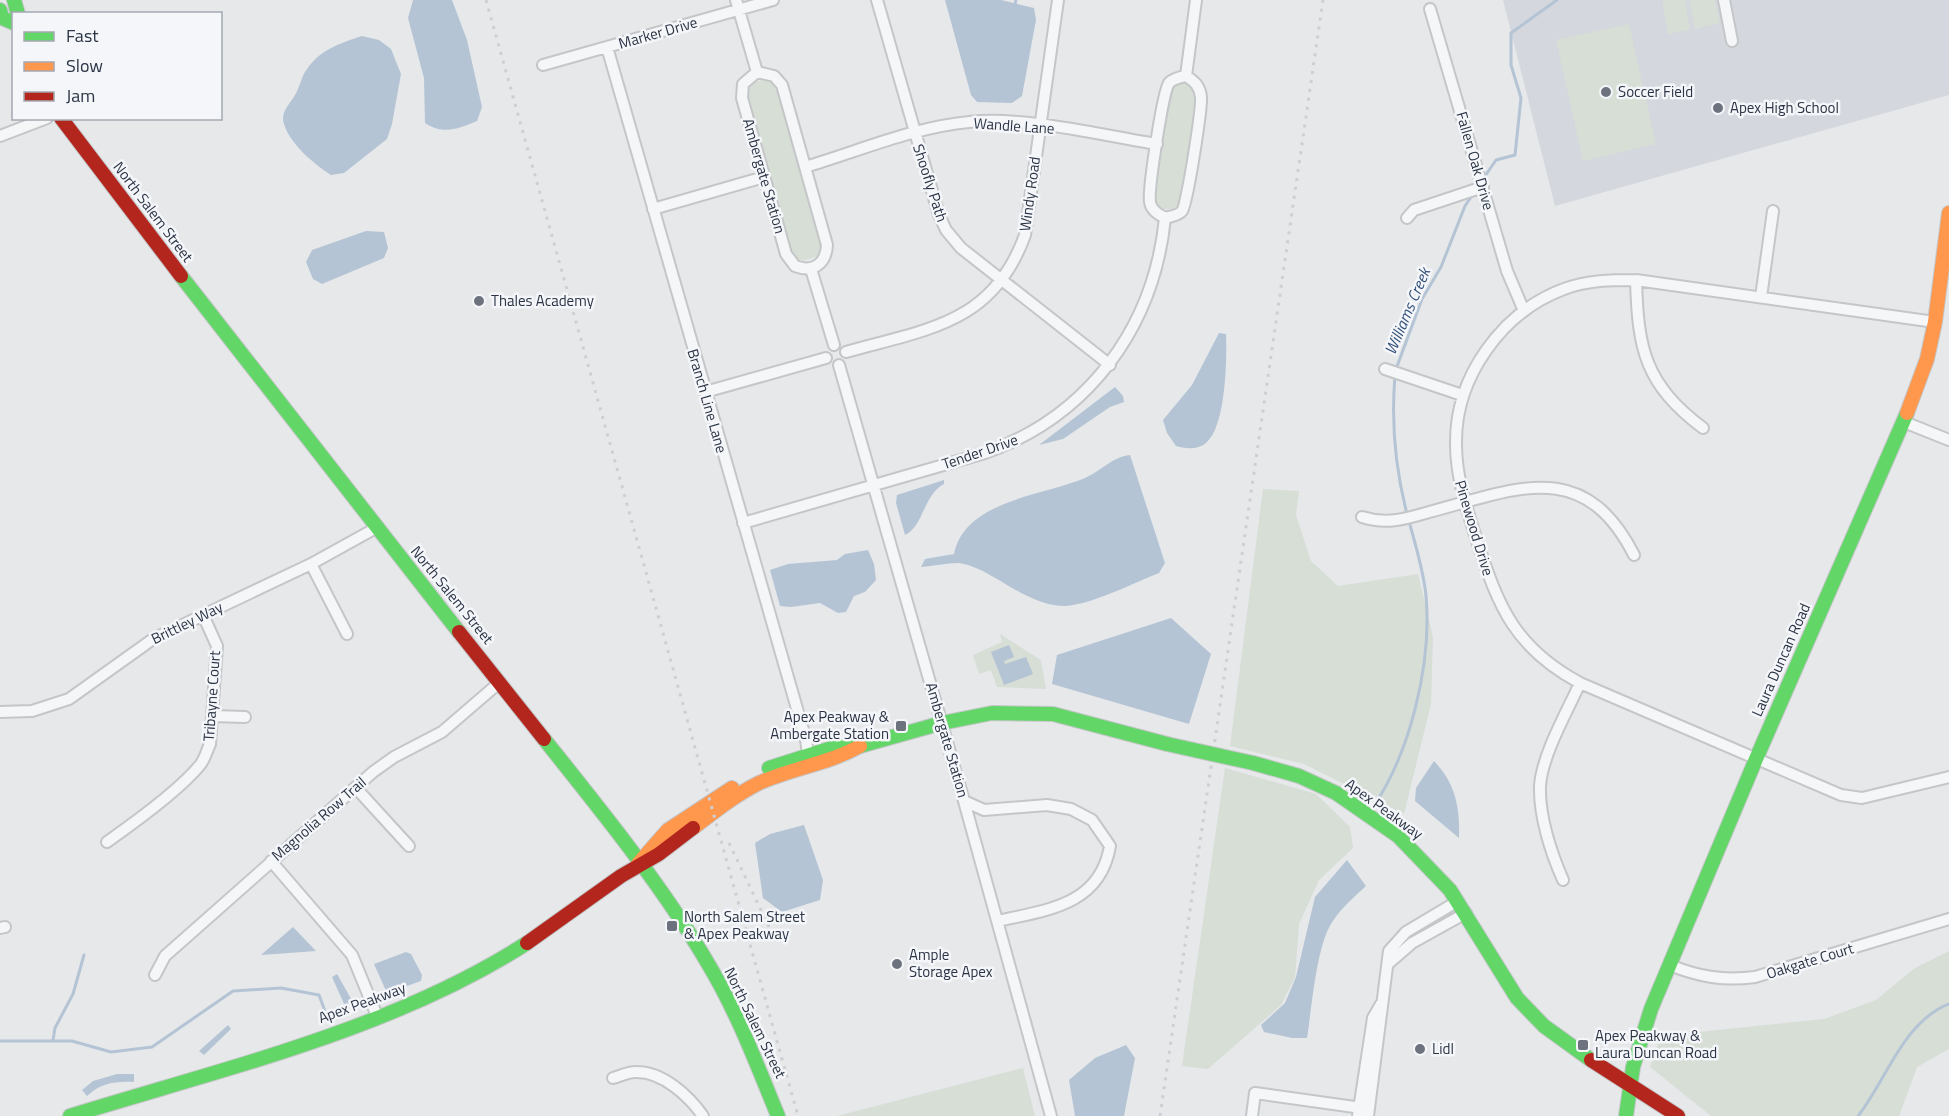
<svg xmlns="http://www.w3.org/2000/svg" width="1949" height="1116" viewBox="0 0 1949 1116" font-family="'Titillium Web',sans-serif">
  <style>
    .built { fill: #d4d7dd }
    .green { fill: #d6ded6 }
    .water { fill: #b4c4d5 }
    .lines { fill: none; stroke-linecap: round; stroke-linejoin: round }
    .stream { stroke: #b4c4d5; stroke-width: 3 }
    .street-casing { stroke: #c4c6c8; stroke-width: 14 }
    .fast-casing { stroke: #c4c6c8; stroke-width: 16 }
    .slow-casing { stroke: #c4c6c8; stroke-width: 16 }
    .jam-casing { stroke: #c4c6c8; stroke-width: 16 }
    .street { stroke: #f5f6f7; stroke-width: 10 }
    .fast { stroke: #63d668; stroke-width: 14 }
    .slow { stroke: #ff974d; stroke-width: 14 }
    .jam { stroke: #b3261e; stroke-width: 14 }
    .rail { stroke: #cecfd2; stroke-width: 3; stroke-dasharray: 3 6; stroke-linecap: butt }
    .fast-bridge-casing { stroke: #c4c6c8; stroke-width: 16; stroke-linecap: butt }
    .fast-bridge { stroke: #63d668; stroke-width: 14 }
    .poi-dot { fill: #6c737f; stroke: #f4f6f9; stroke-width: 2 }
    .labels { text-anchor: middle; stroke-width: 5; stroke-linejoin: round; paint-order: stroke }
    .street-label { font-size: 15px; fill: #2b3445; stroke: #f4f6f9 }
    .poi-label { font-size: 15px; fill: #2b3445; stroke: #f4f6f9; text-anchor: start }
    .water-label { font-size: 16px; font-style: italic; fill: #34527a; stroke: #f4f6f9 }
  </style>
  <rect width="100%" height="100%" fill="#e6e8ea"/>
  <!-- built -->
  <path class="built" d="M1503 0H1949V95L1555 206Z"/>
  <!-- green -->
  <path class="green" d="M1662 0H1685L1690 30 1668 34Z
    M1689 0H1715L1720 23 1695 29Z
    M1629 24 1656 144 1583 161 1556 40Z
    M763 80 772 81 779 94 823 249 821 255 799 262 789 245 748 101 747 91 751 83Z
    M1184 82 1193 87 1197 98 1182 199 1174 209H1163L1155 202 1154 193 1166 110 1172 87Z
    M1263 489 1299 491 1296 515 1311 561 1338 586 1418 574 1433 637 1431 704 1404 814 1304 764 1230 746Z
    M1000 634 1041 660 1046 689 997 687 991 670 979 674 973 655 1002 642Z
    M1225 768 1316 794 1350 827 1353 848 1319 880 1299 924 1295 977 1281 1005 1208 1069 1182 1066Z
    M1949 951V1049L1917 1067 1899 1116H1711L1650 1067 1661 1036 1824 1019 1876 1000 1915 968Z
    M1023 1068 1035 1116H837Z"/>
  <!-- water -->
  <path class="water" d="M413 0H452L467 40 482 107 477 121C458 129 443 135 425 123L424 78 408 18Z
    M945 0H1001L1034 8 1036 20 1022 96 1012 103 977 102 971 95Z
    M362 36 379 40 391 49 401 74 392 124 387 139 344 173 331 175C314 164 290 144 284 124 280 112 290 104 295 95 300 87 301 77 307 69 320 50 340 43 362 36Z
    M366 231 384 232 388 248 384 258 322 284 313 279 306 262 312 250Z
    M1219 333 1226 334C1227 358 1226 425 1207 442 1199 450 1186 449 1176 446L1167 433 1163 420 1192 385Z
    M1115 387 1123 396 1124 402 1110 407 1063 439 1039 445Z
    M1130 455 1165 563 1159 573C1134 583 1098 601 1073 605 1031 613 992 566 958 563 947 563 933 566 921 567L925 559 954 554C965 500 1043 496 1085 478 1101 471 1112 457 1130 455Z
    M944 480V484C923 495 924 526 905 535L896 503 897 495Z
    M868 550 874 564 876 580 865 592 854 596 846 612 838 613 820 603 791 607 780 606 770 570 788 564 837 560 845 554Z
    M1171 618 1211 654 1189 724 1052 684 1057 655Z
    M1009 645 1014 657 1004 661 1005 664 1026 657 1033 674 1004 685 991 652Z
    M1434 761C1456 784 1460 808 1459 838L1415 801 1416 788Z
    M804 825 823 880 820 900 782 912 763 898 755 843 770 834Z
    M1347 860 1366 886C1354 897 1340 909 1331 924 1316 949 1312 1007 1307 1038H1292L1264 1032 1261 1025 1285 1003 1296 977 1315 897Z
    M293 927 316 951 261 955Z
    M406 952 411 954 422 975 421 981 387 993 374 964Z
    M337 974 354 1004 345 1006 332 977Z
    M228 1025 231 1029 204 1055 199 1051Z
    M1126 1045 1135 1058 1124 1116H1075L1069 1080 1095 1058Z
    M117 1074H134V1082C115 1081 101 1083 87 1096L82 1090 93 1081Z"/>
  <g class="lines">
    <!-- stream -->
    <path class="stream" d="M1015 4 1016 0
      M1483 179 1496 160 1515 155 1521 98 1511 65V33L1557 0
      M1396 369 1422 299 1441 267 1465 206 1473 194
      M1395 375C1391 423 1395 468 1407 514
      M1371 810C1410 755 1432 664 1426 596 1424 572 1415 544 1409 521
      M53 1040 55 1028 73 994 84 955
      M0 1041H72L111 1052 152 1047 233 991 281 988 319 995 325 1011
      M1858 1116C1887 1079 1903 1022 1949 1004"/>
    <defs>
      <path id="street" d="M736 0 757 72
        M877 0 939 215 946 230 961 248 1110 365
        M1724 0 1732 41
        M1430 9 1507 271 1524 311
        M607 47 806 740 808 754
        M543 65 773 0
        M757 72 774 76 782 85 827 245C826 264 813 273 795 266L786 254 742 98 743 84Z
        M1186 76C1194 81 1200 86 1201 97 1202 108 1187 206 1182 211 1178 216 1171 216 1165 218 1158 214 1151 210 1150 202 1148 189 1163 91 1169 83 1173 79 1180 77 1186 76Z
        M1186 76 1196 0
        M0 136 47 118
        M805 167C859 151 914 127 969 122 1026 116 1100 135 1157 144
        M653 209 764 177
        M1407 218 1414 210 1483 187
        M811 269 834 345
        M1636 280C1638 350 1645 384 1703 428
        M1761 297 1773 211
        M1935 322 1636 280C1611 280 1588 280 1564 289 1502 312 1455 377 1456 444 1456 478 1467 509 1477 541 1499 608 1515 648 1580 683L1841 795 1862 798 1949 777
        M846 352C927 329 993 324 1025 235L1058 0
        M839 365 964 801 1051 1116
        M1385 369 1462 395
        M705 392 826 358
        M1904 422 1949 440
        M1362 517C1387 525 1405 519 1429 512 1514 490 1583 455 1634 555
        M743 523 985 453C1089 416 1154 327 1165 218
        M311 564 347 634
        M0 712 32 711 69 699 153 639 311 564 376 528
        M213 716 245 717
        M356 788 409 846
        M964 801 984 810 1047 805 1071 809 1092 820 1110 846C1100 905 1048 910 997 921
        M107 842C134 823 180 790 200 765 205 759 207 750 210 744L217 646 203 615
        M271 861 352 955 377 1016
        M1563 880C1551 853 1539 816 1540 786 1542 755 1567 712 1580 683
        M0 928 5 927
        M1389 963 1412 943 1466 913
        M1670 965C1699 977 1724 981 1755 977L1949 919
        M155 975 165 956 373 772 394 757 442 732 500 682
        M613 1078C621 1076 629 1071 637 1072 663 1072 689 1096 703 1116
        M1252 1116 1255 1093 1369 1109
        M1358 1116 1373 1018 1381 1004
        M1368 1116 1389 951 1406 932 1458 901"/>
      <path id="fast" d="M14 0 18 14
        M0 10 2 18 14 23
        M181 276 459 632
        M544 739C600 809 665 889 710 967 738 1014 757 1065 778 1116
        M1253 763 1299 776 1336 793 1398 836 1450 890 1517 998 1544 1026 1591 1060
        M769 768 838 746H860L942 723 992 713 1053 714 1167 744
        M70 1116C221 1069 392 1030 527 943
        M1626 1116 1633 1067 1651 1009 1756 759 1907 413"/>
      <path id="slow" d="M1907 413 1927 359 1935 322 1949 213
        M693 828C714 812 735 795 759 783 792 768 828 764 860 746
        M638 864 668 830 732 788"/>
      <path id="jam" d="M61 118 181 276
        M459 632 544 739
        M527 943 621 876 659 854 693 828
        M1591 1060 1678 1116"/>
    </defs>
    <!-- street casing -->
    <use href="#street" class="street-casing"/>
    <!-- fast casing -->
    <use href="#fast" class="fast-casing"/>
    <!-- slow casing -->
    <use href="#slow" class="slow-casing"/>
    <!-- jam casing -->
    <use href="#jam" class="jam-casing"/>
    <!-- street -->
    <use href="#street" class="street"/>
    <!-- fast -->
    <use href="#fast" class="fast"/>
    <!-- slow -->
    <use href="#slow" class="slow"/>
    <!-- jam -->
    <use href="#jam" class="jam"/>
    <!-- rail -->
    <path class="rail" d="M486 0 798 1116
      M729 843 770 929
      M1160 1116 1323 0"/>
    <defs>
      <path id="fast-bridge" d="M1167 744 1253 763"/>
    </defs>
    <!-- fast-bridge casing -->
    <use href="#fast-bridge" class="fast-bridge-casing"/>
    <!-- fast-bridge -->
    <use href="#fast-bridge" class="fast-bridge"/>
  </g>
  <!-- markers -->
  <g class="poi-dot">
    <circle cx="1606" cy="92" r="6"/>
    <circle cx="1718" cy="108" r="6"/>
    <circle cx="479" cy="301" r="6"/>
    <rect x="895" y="720" width="12" height="12" rx="3"/>
    <rect x="666" y="920" width="12" height="12" rx="3"/>
    <circle cx="897" cy="964" r="6"/>
    <rect x="1577" y="1039" width="12" height="12" rx="3"/>
    <circle cx="1420" cy="1049" r="6"/>
  </g>
  <g class="labels">
    <!-- street labels -->
    <g class="street-label">
      <text transform="translate(658 33) rotate(-16)" y="5">Marker Drive</text>
      <text transform="translate(1014 126) rotate(4)" y="5">Wandle Lane</text>
      <text transform="translate(1475 161) rotate(74)" y="5">Fallen Oak Drive</text>
      <text transform="translate(764 176) rotate(74)" y="5">Ambergate Station</text>
      <text transform="translate(930 183) rotate(72)" y="5">Shoofly Path</text>
      <text transform="translate(1030 194) rotate(-82)" y="5">Windy Road</text>
      <text transform="translate(153 212) rotate(53)" y="5">North Salem Street</text>
      <text transform="translate(707 401) rotate(74)" y="5">Branch Line Lane</text>
      <text transform="translate(980 452) rotate(-19)" y="5">Tender Drive</text>
      <text transform="translate(1474 528) rotate(73)" y="5">Pinewood Drive</text>
      <text transform="translate(452 595) rotate(51)" y="5">North Salem Street</text>
      <text transform="translate(187 623) rotate(-26)" y="5">Brittley Way</text>
      <text transform="translate(1781 660) rotate(-66)" y="5">Laura Duncan Road</text>
      <text transform="translate(212 696) rotate(-86)" y="5">Tribayne Court</text>
      <text transform="translate(947 740) rotate(74)" y="5">Ambergate Station</text>
      <text transform="translate(1384 809) rotate(36)" y="5">Apex Peakway</text>
      <text transform="translate(319 819) rotate(-41)" y="5">Magnolia Row Trail</text>
      <text transform="translate(1810 961) rotate(-17)" y="5">Oakgate Court</text>
      <text transform="translate(362 1003) rotate(-20)" y="5">Apex Peakway</text>
      <text transform="translate(755 1023) rotate(64)" y="5">North Salem Street</text>
    </g>
    <!-- poi labels -->
    <g class="poi-label">
      <text x="1618" y="97">Soccer Field</text>
      <text x="1730" y="113">Apex High School</text>
      <text x="491" y="306">Thales Academy</text>
      <text x="889" y="722" text-anchor="end">Apex Peakway &amp;<tspan x="889" dy="17">Ambergate Station</tspan></text>
      <text x="684" y="922">North Salem Street<tspan x="684" dy="17">&amp; Apex Peakway</tspan></text>
      <text x="909" y="960">Ample<tspan x="909" dy="17">Storage Apex</tspan></text>
      <text x="1595" y="1041">Apex Peakway &amp;<tspan x="1595" dy="17">Laura Duncan Road</tspan></text>
      <text x="1432" y="1054">Lidl</text>
    </g>
    <!-- water labels -->
    <g class="water-label">
      <text transform="translate(1407 311) rotate(-67)" y="6">Williams Creek</text>
    </g>
  </g>
  <!-- legend -->
  <rect x="12" y="12" width="210" height="108" fill="#f4f6f9" stroke="#a4a8b1" stroke-width="1.5"/>
  <rect x="24" y="32" width="30" height="9" fill="#63d668" stroke="#a4a8b1" stroke-width="1.5"/>
  <text x="66" y="42" font-size="18" fill="#2b3445">Fast</text>
  <rect x="24" y="62" width="30" height="9" fill="#ff974d" stroke="#a4a8b1" stroke-width="1.5"/>
  <text x="66" y="72" font-size="18" fill="#2b3445">Slow</text>
  <rect x="24" y="92" width="30" height="9" fill="#b3261e" stroke="#a4a8b1" stroke-width="1.5"/>
  <text x="66" y="102" font-size="18" fill="#2b3445">Jam</text>
</svg>
